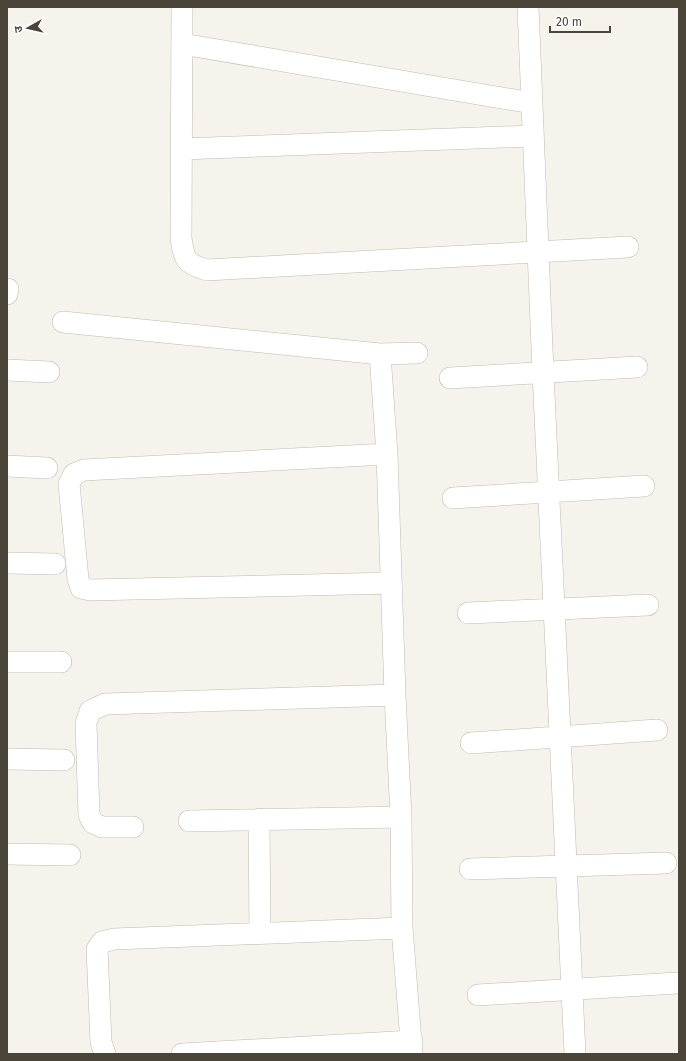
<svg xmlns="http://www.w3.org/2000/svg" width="686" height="1061" viewBox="0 0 686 1061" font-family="'Fira Sans','Noto Sans Devanagari',sans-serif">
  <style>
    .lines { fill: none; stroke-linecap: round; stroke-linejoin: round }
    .street-casing { stroke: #c2bbae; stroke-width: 22 }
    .street { stroke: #fff; stroke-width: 21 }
  </style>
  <rect width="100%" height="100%" fill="#f6f3ec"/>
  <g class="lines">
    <defs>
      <path id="street" d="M182 7 181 238C184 259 185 264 207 270L628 247
        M528 7 543 372 575 1054
        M182 44 532 103
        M181 149 533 136
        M7 294 8 289
        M63 322 380 354 417 353
        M380 354 387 454 395 695 401 817 402 928 412 1054
        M7 370 49 372
        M450 378 637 367
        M387 454 84 470 74 474 69 484 78 579 81 588 90 590 391 583
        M7 466 47 468
        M453 498 644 486
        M7 563 55 564
        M468 613 648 605
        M7 662H61
        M471 743 657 730
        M7 759 64 760
        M259 819 260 933
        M189 821 401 817
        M133 827H102L93 823 89 815 86 723 90 711 105 704 395 695
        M7 854 70 855
        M470 869 666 863
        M478 995 677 983
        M105 1054 101 1042 97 949 102 942 114 939 402 928
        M182 1054 412 1041"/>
    </defs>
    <!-- street casing -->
    <use href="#street" class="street-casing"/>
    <!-- street -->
    <use href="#street" class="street"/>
  </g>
  <!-- border -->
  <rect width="686" height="1061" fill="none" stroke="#4b4439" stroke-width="16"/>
  <!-- north arrow -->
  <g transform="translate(28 28) rotate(262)" stroke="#ffffff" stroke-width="3" paint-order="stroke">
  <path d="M0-3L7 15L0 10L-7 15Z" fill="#4b4439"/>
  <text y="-6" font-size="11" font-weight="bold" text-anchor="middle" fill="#4b4439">उ</text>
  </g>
  <!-- scale -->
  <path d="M550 26v6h60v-6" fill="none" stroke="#4b4439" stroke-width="2"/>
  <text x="556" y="26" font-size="12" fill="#4b4439" stroke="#ffffff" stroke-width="3" paint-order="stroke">20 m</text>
</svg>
